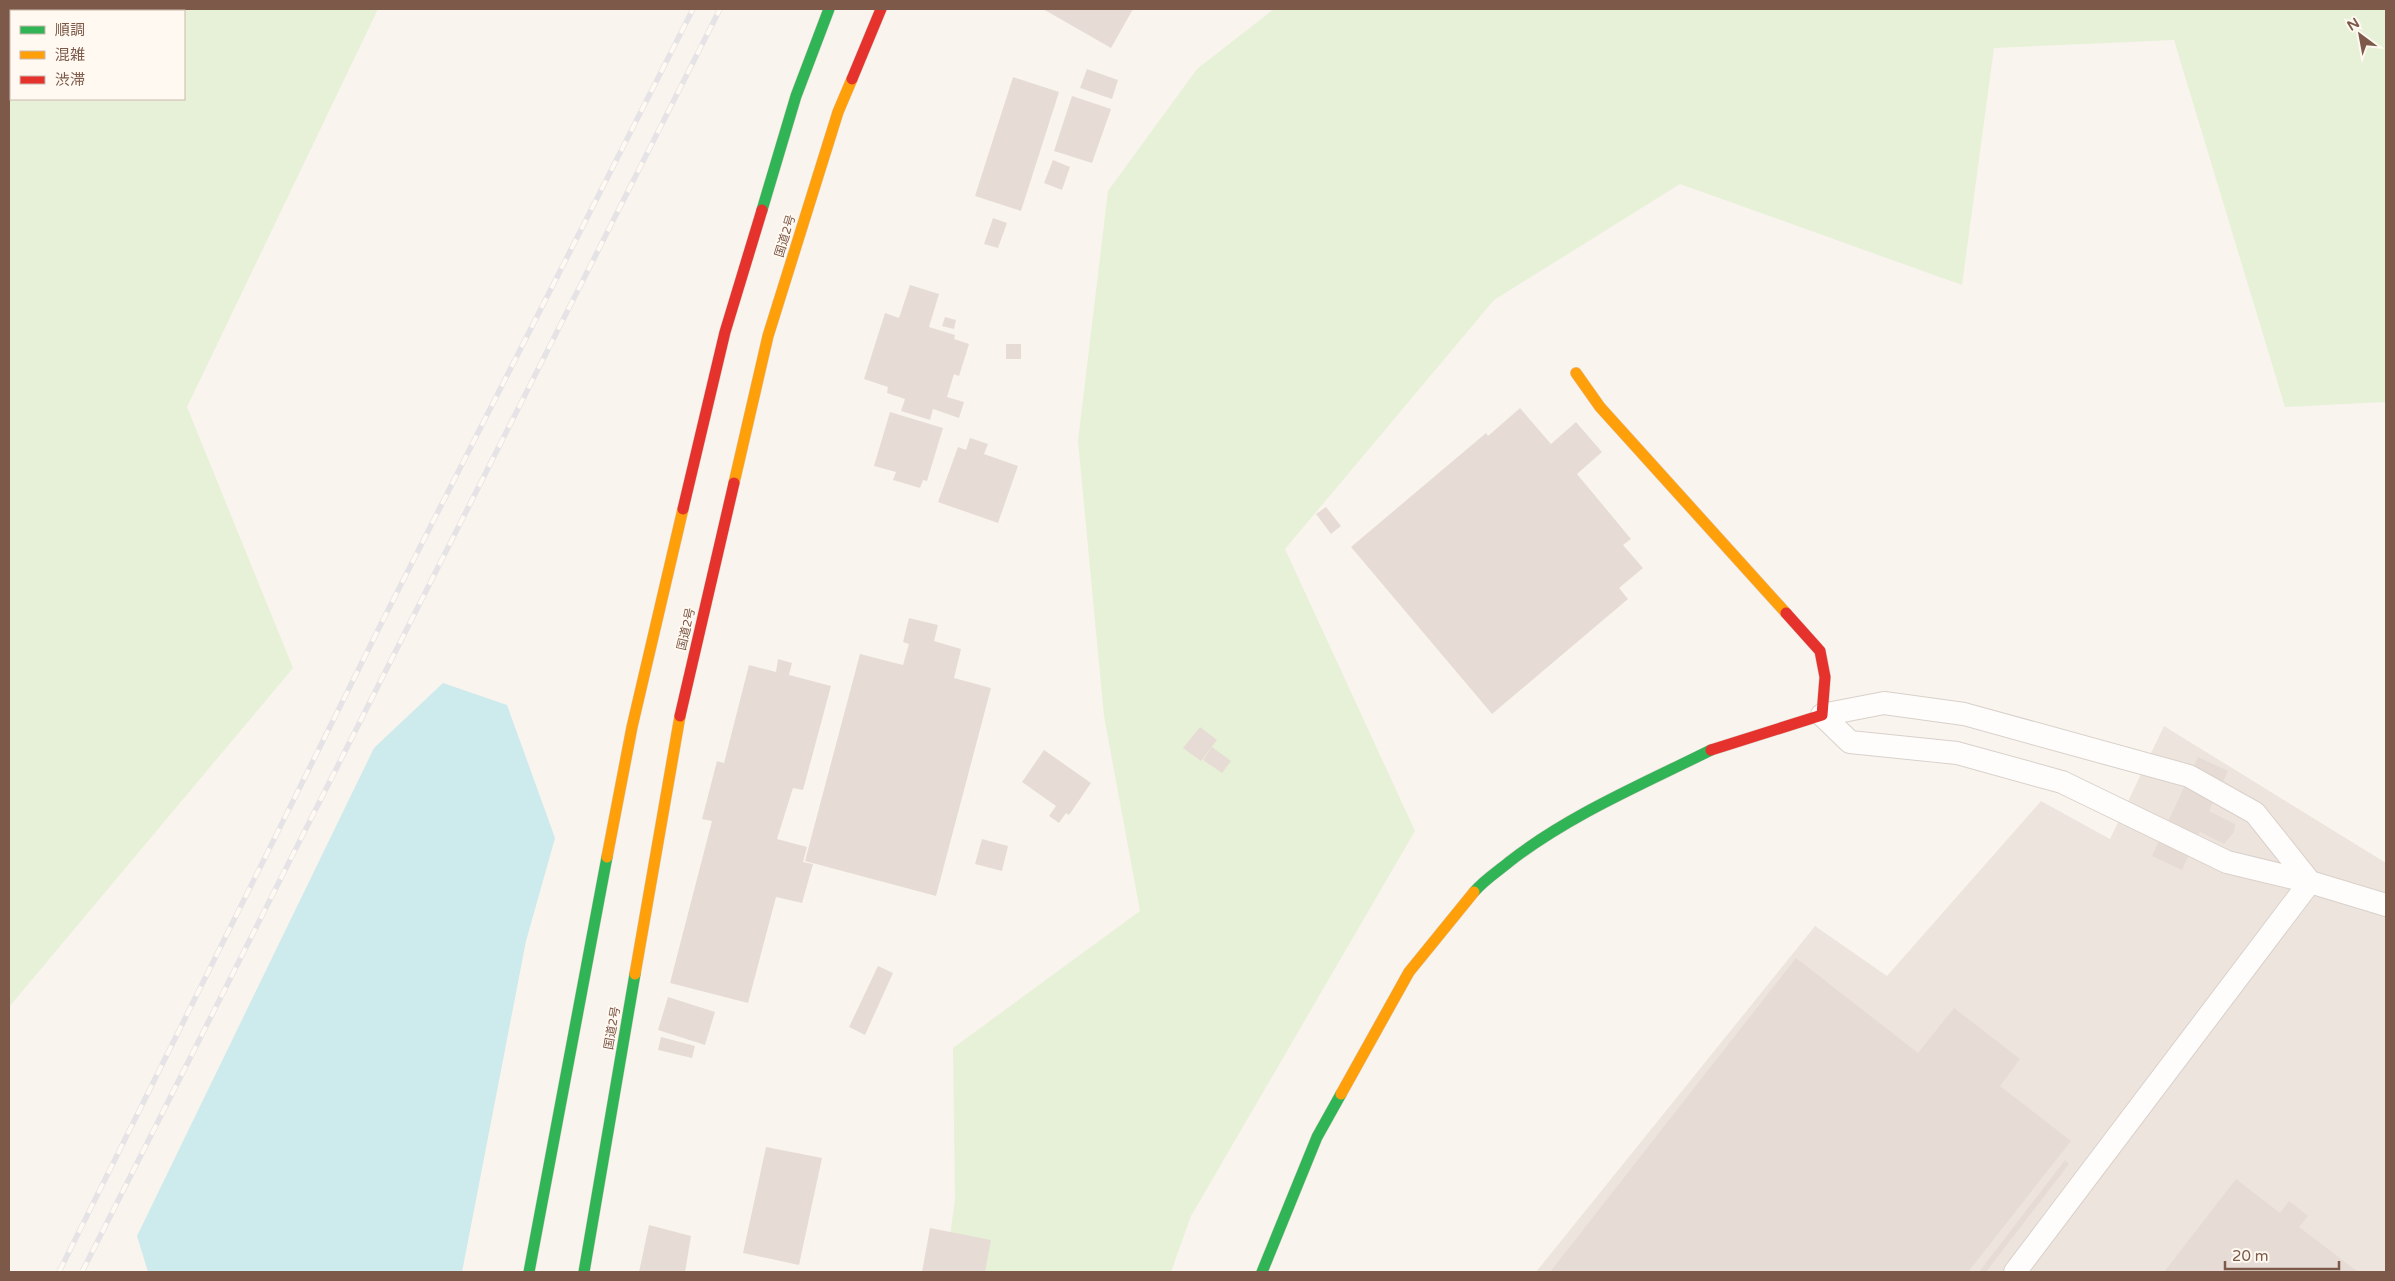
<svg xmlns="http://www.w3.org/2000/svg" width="2395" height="1281" viewBox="0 0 2395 1281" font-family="'Varela Round','Noto Sans JP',sans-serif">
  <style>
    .industrial { fill: #ede4de }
    .green { fill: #e7f1d7; fill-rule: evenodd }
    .water { fill: #cdeaec }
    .building { fill: #e6dcd5 }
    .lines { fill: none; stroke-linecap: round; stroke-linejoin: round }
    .lane-casing { stroke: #d9d0ca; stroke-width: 24 }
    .fast-casing { stroke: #d9d0c9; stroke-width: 12 }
    .slow-casing { stroke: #d9d0c9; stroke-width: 12 }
    .jam-casing { stroke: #d9d0c9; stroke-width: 12 }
    .lane { stroke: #fefdfc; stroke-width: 22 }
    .fast { stroke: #30b455; stroke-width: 11 }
    .slow { stroke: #ff9f0a; stroke-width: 11 }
    .jam { stroke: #e5322d; stroke-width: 11 }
    .rail-casing { stroke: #e5e3e6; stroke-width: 5.5 }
    .rail { stroke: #fff9f1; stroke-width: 4; stroke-dasharray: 11; stroke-linecap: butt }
    .labels { text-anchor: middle; stroke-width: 4; stroke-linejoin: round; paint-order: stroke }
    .street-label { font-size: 12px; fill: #7c5949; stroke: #fff9f1 }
  </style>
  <rect width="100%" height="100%" fill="#f9f4ee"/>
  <!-- industrial -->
  <path class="industrial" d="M2164 726 2386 863V1272H1536L1815 926 1887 976 2041 801 2110 839Z"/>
  <!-- green -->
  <path class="green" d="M9 9H378L187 407 293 668 9 1007ZM11 11H184V99H11Z
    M1274 9H2386V402L2285 407 2174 40 1994 48 1962 285 1680 184 1494 300 1285 549 1415 831 1191 1216 1171 1272H945L955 1199 953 1048 1140 911 1104 716 1078 441 1108 191 1197 69Z"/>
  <!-- water -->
  <path class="water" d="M443 683 507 705 555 838 526 941 462 1272H148L137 1236 374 748Z"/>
  <!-- building -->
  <path class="building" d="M1043 9H1133L1111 48Z
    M1087 69 1118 80 1112 99 1080 88Z
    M1013 77 1059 92 1021 211 975 196Z
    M1072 96 1111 109 1092 163 1054 151Z
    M1053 160 1070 167 1062 190 1044 183Z
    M993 218 1007 223 998 248 984 244Z
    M910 285 939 294 929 327 955 335 954 339 969 344 959 376 954 374 947 397 964 402 959 418 933 409 930 420 901 411 905 399 887 393 888 387 864 379 885 313 899 318Z
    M945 317 956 320 954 329 942 326Z
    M1006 344H1021V359H1006Z
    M1520 408 1551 444 1576 422 1602 452 1577 474 1631 539 1623 545 1643 568 1619 588 1628 599 1492 714 1351 547 1486 433 1488 436Z
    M890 412 943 428 927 481 923 480 920 488 893 480 896 472 874 466Z
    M970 438 988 444 984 454 1018 466 998 523 938 502 958 447 966 450Z
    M1326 507 1341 526 1331 534 1316 514Z
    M909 618 938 625 934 641 961 649 954 678 991 688 936 896 805 861 860 654 903 665 909 644 903 642Z
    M778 659 792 663 789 675 831 686 803 790 793 788 777 839 807 847 803 862 813 864 802 903 776 897 748 1003 670 983 712 821 702 819 717 761 724 763 749 665 776 672Z
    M1200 727 1217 740 1201 761 1183 748Z
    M1212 747 1231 761 1222 773 1203 760Z
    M1044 750 1091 783 1069 815 1066 813 1059 823 1049 816 1056 806 1022 782Z
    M2198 757 2228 771 2209 811 2235 824 2234 832 2224 844 2200 832 2182 870 2152 856Z
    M982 839 1008 846 1002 871 975 864Z
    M1796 958 1918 1053 1954 1008 2020 1059 2000 1086 2071 1141 1968 1272H1550Z
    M878 966 893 973 865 1035 849 1027Z
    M668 997 715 1012 705 1045 658 1030Z
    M661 1037 695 1046 692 1058 658 1050Z
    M766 1147 822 1158 799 1265 743 1253Z
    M2065 1160 2069 1164 1986 1272H1979Z
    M2236 1179 2280 1213 2289 1201 2308 1216 2299 1227 2358 1272H2164Z
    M649 1225 691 1236 685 1272H639Z
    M930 1228 991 1240 985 1272H922Z"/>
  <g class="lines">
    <defs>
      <path id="lane" d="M1822 715 1850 742 1957 753 2062 782 2227 862 2310 882 2386 905
        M1822 715 1884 703 1964 714 2189 776 2255 813 2310 882
        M2015 1272 2310 882"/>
      <path id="fast" d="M762 210 796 96 829 9
        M1474 892C1484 880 1497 872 1509 862 1569 815 1643 784 1711 750
        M529 1272 607 857
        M584 1272 635 974
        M1262 1272 1317 1137 1341 1094"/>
      <path id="slow" d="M1576 373 1600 407 1786 613
        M734 483 768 336 838 112 852 79
        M607 857 632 727 683 509
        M635 974 680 716
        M1341 1094 1409 972 1474 892"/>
      <path id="jam" d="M852 79 881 9
        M683 509 725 332 762 210
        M680 716 734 483
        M1711 750 1822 715 1825 677 1820 651 1786 613"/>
    </defs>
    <!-- lane casing -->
    <use href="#lane" class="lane-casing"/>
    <!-- fast casing -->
    <use href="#fast" class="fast-casing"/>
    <!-- slow casing -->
    <use href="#slow" class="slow-casing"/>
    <!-- jam casing -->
    <use href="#jam" class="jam-casing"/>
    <!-- lane -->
    <use href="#lane" class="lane"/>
    <!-- fast -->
    <use href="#fast" class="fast"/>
    <!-- slow -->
    <use href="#slow" class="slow"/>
    <!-- jam -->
    <use href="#jam" class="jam"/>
    <defs>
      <path id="rail" d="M59 1272 383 620 693 9
        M82 1272 720 9"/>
    </defs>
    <!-- rail casing -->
    <use href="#rail" class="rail-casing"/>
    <!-- rail -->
    <use href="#rail" class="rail"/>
  </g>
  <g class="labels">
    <!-- street labels -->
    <g class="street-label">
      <text transform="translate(785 236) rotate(-73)" y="4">国道2号</text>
      <text transform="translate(686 629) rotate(-77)" y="4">国道2号</text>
      <text transform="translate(612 1028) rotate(-80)" y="4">国道2号</text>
    </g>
  </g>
  <!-- border -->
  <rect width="2395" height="1281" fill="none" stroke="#7c5949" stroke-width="20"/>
  <!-- legend -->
  <rect x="10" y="10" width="175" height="90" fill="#fff9f1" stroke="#cbb9ae"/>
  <rect x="20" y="26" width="25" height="8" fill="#30b455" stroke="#cbb9ae"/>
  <text x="55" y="35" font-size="15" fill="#7c5949">順調</text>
  <rect x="20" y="51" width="25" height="8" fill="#ff9f0a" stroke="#cbb9ae"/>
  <text x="55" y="60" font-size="15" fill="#7c5949">混雑</text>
  <rect x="20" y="76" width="25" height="8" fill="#e5322d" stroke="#cbb9ae"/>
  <text x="55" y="85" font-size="15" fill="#7c5949">渋滞</text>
  <!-- north arrow -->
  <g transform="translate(2360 35) rotate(328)" stroke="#fff9f1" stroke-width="4" paint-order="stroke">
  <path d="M0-4L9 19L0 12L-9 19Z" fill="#7c5949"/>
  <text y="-8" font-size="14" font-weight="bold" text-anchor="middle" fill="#7c5949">N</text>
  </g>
  <!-- scale -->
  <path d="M2225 1261v8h114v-8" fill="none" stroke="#7c5949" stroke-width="2.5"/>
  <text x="2232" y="1261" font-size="15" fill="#7c5949" stroke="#fff9f1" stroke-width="4" paint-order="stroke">20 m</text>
</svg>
